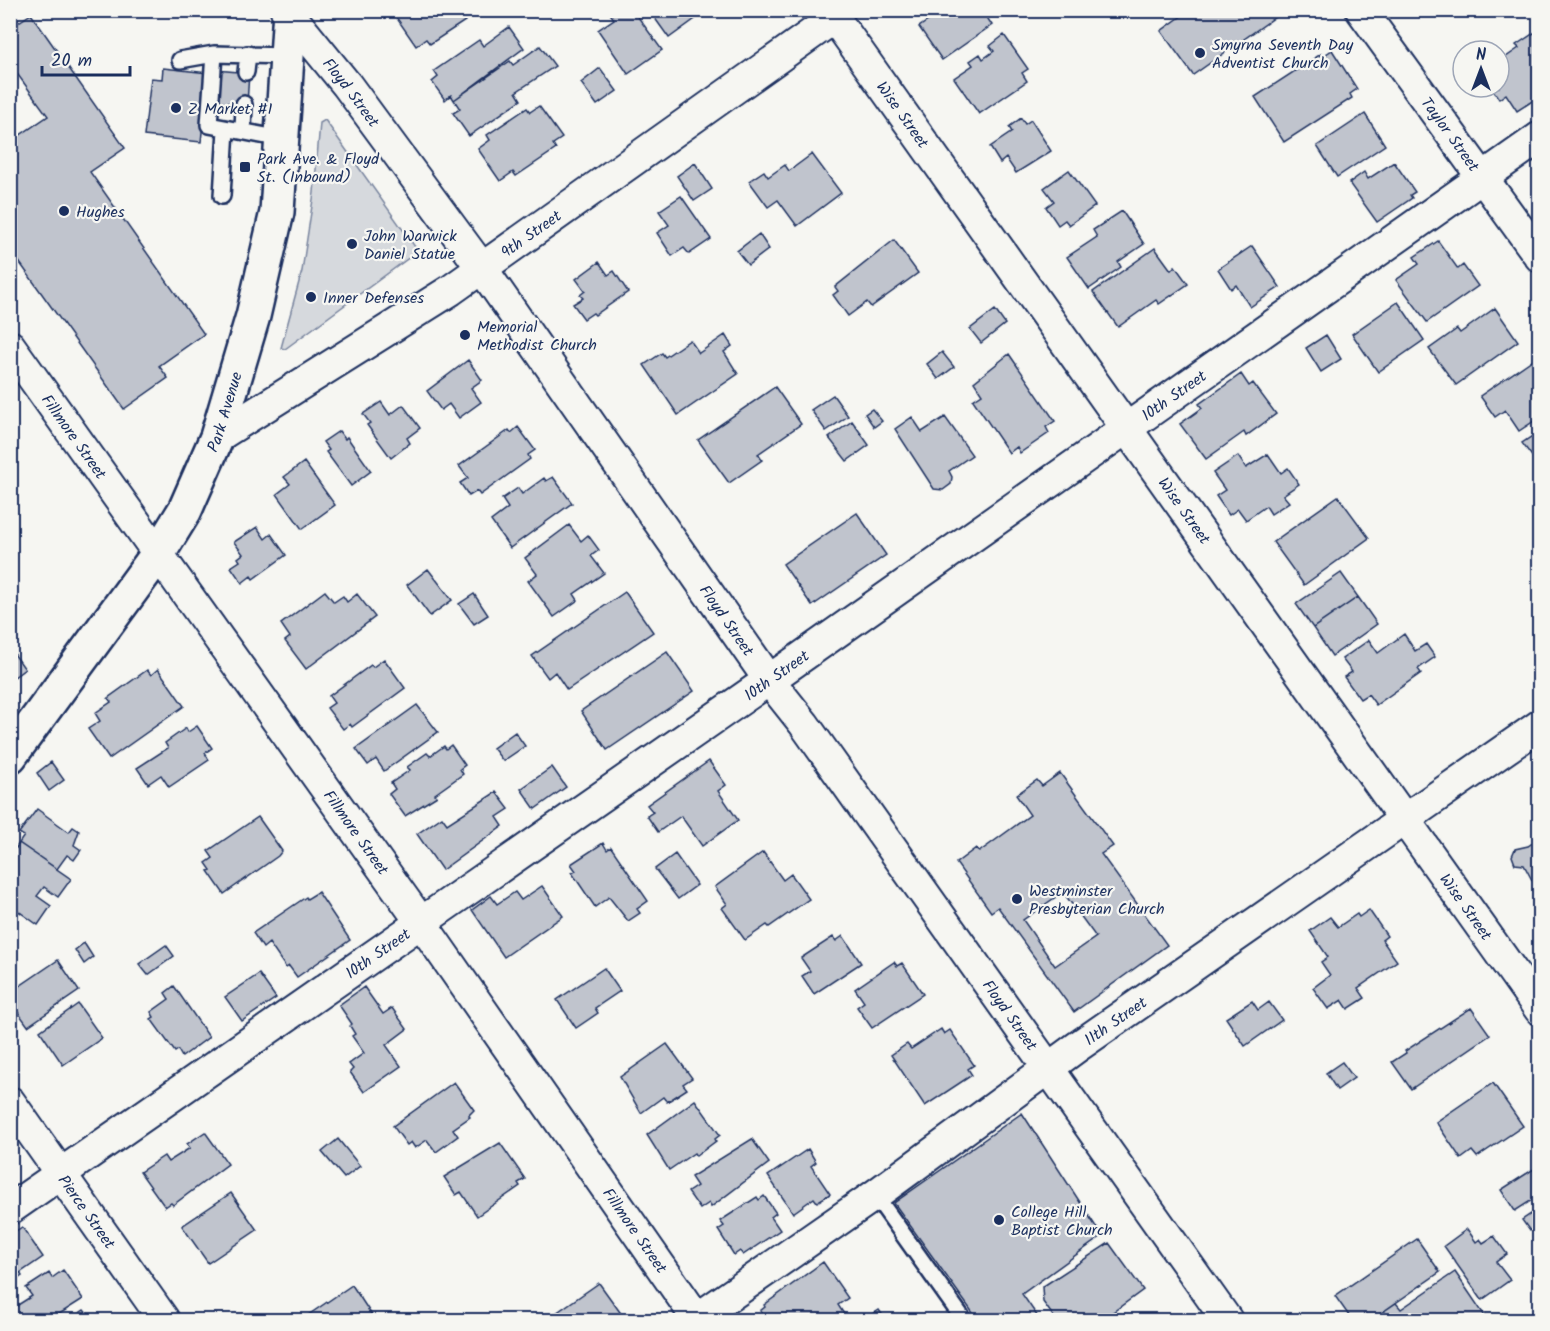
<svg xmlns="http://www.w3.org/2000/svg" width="1550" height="1331" viewBox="0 0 1550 1331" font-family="Kalam,sans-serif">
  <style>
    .green { fill: #d6d9dd; stroke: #78849e; stroke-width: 1.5 }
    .building { fill: #c0c4cd; stroke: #1b2f5e; stroke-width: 1.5; fill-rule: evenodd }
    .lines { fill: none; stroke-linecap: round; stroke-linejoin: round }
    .lane-casing { stroke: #1b2f5e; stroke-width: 20 }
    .street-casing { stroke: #1b2f5e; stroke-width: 34 }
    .secondary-casing { stroke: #1b2f5e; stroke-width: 38 }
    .lane { stroke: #f6f6f2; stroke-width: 15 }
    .street { stroke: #f6f6f2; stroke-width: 30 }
    .secondary { stroke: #f6f6f2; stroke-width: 33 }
    .poi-dot { fill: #1b2f5e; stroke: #f6f6f2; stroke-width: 2 }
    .labels { text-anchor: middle; stroke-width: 4.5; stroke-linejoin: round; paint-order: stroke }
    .poi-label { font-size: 16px; fill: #1b2f5e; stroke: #f6f6f2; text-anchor: start }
    .street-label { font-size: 16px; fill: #1b2f5e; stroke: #f6f6f2 }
  </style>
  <rect width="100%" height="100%" fill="#f6f6f2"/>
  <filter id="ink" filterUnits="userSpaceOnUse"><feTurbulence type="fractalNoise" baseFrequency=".0167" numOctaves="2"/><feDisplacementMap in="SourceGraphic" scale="12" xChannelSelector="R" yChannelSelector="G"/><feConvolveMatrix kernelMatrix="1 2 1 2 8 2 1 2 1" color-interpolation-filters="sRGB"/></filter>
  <g filter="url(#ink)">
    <!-- green -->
    <path class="green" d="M325 120 418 251 285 349 281 348 302 271 314 193 320 123Z"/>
    <!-- building -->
    <path class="building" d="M405 10H458L465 21 430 44 426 39 416 46 396 17Z
      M611 10H633L662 50 628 74 598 30 614 19 609 12Z
      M649 10H700L702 14 669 38Z
      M944 10H982L992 25 942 60 919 27Z
      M1190 10H1275L1278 15 1193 75 1161 31Z
      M31 14 125 148 90 172 204 334 159 366 168 378 124 409 10 249V142L48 116 10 64V28Z
      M509 27 524 48 454 100 451 95 445 100 432 82 438 77 434 71 479 40 483 46Z
      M1540 29V96L1517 111 1506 94 1499 99 1491 87H1499V62L1519 48 1516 45Z
      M1004 35 1028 69 1022 73 1027 81 979 114 954 78 973 65 970 61 980 54 983 59 994 51 990 46Z
      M540 46 555 66 516 92 521 100 469 136 453 113 460 109 454 100 510 61 513 65Z
      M1332 50 1357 89 1350 94 1352 98 1284 142 1255 97 1321 54 1323 56Z
      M163 68 208 73 201 142 144 136 151 78 162 79Z
      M600 68 617 91 597 105 581 83Z
      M216 70 249 73 247 104 214 102Z
      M539 106 562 138 553 144 556 149 516 176 513 172 500 181 478 149 490 140 487 135 527 108 530 112Z
      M1365 114 1385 145 1337 177 1317 146Z
      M1021 118 1025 124 1031 120 1051 151 1016 173 1006 158 1000 163 990 147 1012 132 1009 127Z
      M812 154 841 193 797 226 778 200 768 207 749 181 764 171 768 177 785 165 789 171Z
      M1394 162 1415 192 1410 195 1412 198 1377 222 1349 183 1364 172 1368 179Z
      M695 163 712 189 694 201 677 176Z
      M1069 170 1095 206 1069 225 1065 220 1058 225 1046 207 1054 201 1044 188Z
      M681 196 711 239 689 254 684 248 672 256 657 233 669 225 659 211Z
      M1122 211 1144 244 1118 262 1121 267 1089 289 1067 257 1097 237 1093 230Z
      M759 234 769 249 748 265 737 251Z
      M894 240 918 273 871 307 867 302 848 316 833 295 838 291 835 287Z
      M1438 241 1458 269 1463 265 1478 286 1427 322 1396 280 1419 264 1414 257Z
      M1252 246 1280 287 1250 307 1236 285 1231 289 1218 269Z
      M1155 248 1171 270 1175 266 1188 284 1159 304 1156 300 1118 327 1093 292Z
      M599 262 608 275 614 271 628 292 595 315 593 313 584 319 573 304 583 298 580 295 585 291 576 279Z
      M1398 302 1424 340 1378 372 1352 334Z
      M1495 308 1518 341 1456 385 1429 349 1457 329 1460 333Z
      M995 310 1005 324 981 343 970 329Z
      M725 335 732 346 724 352 738 374 678 415 644 365 662 353 665 357 690 340 699 353Z
      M1326 335 1341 359 1321 372 1306 348Z
      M942 352 954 367 938 379 927 364Z
      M1009 354 1055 421 1046 427 1049 433 1020 453 1017 447 1009 453 973 400 982 394 974 382Z
      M1535 358 1537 361 1540 360V417L1519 431 1505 410 1495 417 1480 396Z
      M468 360 482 380 471 388 481 402 459 418 449 404 441 410 427 391Z
      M1241 374 1249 386 1253 383 1276 414 1246 436 1244 432 1206 459 1180 424 1202 408 1199 404Z
      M775 387 801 424 758 454 762 460 729 483 698 440Z
      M833 395 848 416 826 431 811 410Z
      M381 402 390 415 403 405 420 428 407 438 410 443 391 458 367 425 370 423 363 414Z
      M872 409 882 421 874 427 865 414Z
      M912 417 922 432 945 417 972 455 949 471 952 477 951 484 943 490 934 489 895 429Z
      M852 421 869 445 847 461 829 438Z
      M518 427 535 450 528 455 530 459 480 495 477 491 469 496 460 483 468 478 459 466 509 430 511 433Z
      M339 431 345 439 347 437 371 471 351 486 326 452 329 450 323 442Z
      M1540 431V467L1522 443Z
      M1268 454 1281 473 1288 468 1299 484 1283 495 1289 502 1271 514 1266 506 1246 520 1238 509 1229 515 1216 496 1225 490 1213 473 1238 456 1246 468Z
      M304 462 335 505 302 529 277 494 290 484 284 477Z
      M553 477 572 503 510 548 491 521 508 508 502 499 518 488 522 494 544 478 546 481Z
      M1338 496 1369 538 1304 585 1273 542Z
      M857 513 886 555 812 606 783 564Z
      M569 525 581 541 588 535 599 550 591 556 604 573 574 594 578 600 554 617 528 581 537 574 525 558Z
      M257 527 265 539 271 534 286 555 253 579 251 576 242 583 231 567 240 561 238 558 243 554 234 542Z
      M428 569 452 600 430 616 407 585Z
      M1341 573 1358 597 1313 628 1296 604Z
      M325 591 334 602 343 596 347 602 357 594 375 617 306 669 285 641 290 637 281 624Z
      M625 592 653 632 567 690 555 672 548 678 532 656Z
      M474 594 488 615 474 624 459 604Z
      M1358 597 1377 624 1332 656 1313 628Z
      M1404 634 1415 651 1426 644 1435 657 1418 669 1421 673 1376 705 1368 694 1360 699 1344 677 1352 672 1342 659 1369 640 1378 653Z
      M10 648 25 669 10 680Z
      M667 652 694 691 607 750 581 711Z
      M384 659 405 688 352 727 350 724 343 729 327 708 334 703 329 696 371 665 373 667Z
      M158 669 184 706 109 759 88 729 100 721 95 713 111 702 108 698 147 670 151 675Z
      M417 705 438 732 384 771 376 759 368 765 356 749Z
      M197 726 212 748 205 753 209 760 169 787 161 775 148 784 137 768 168 748 165 743 186 728 188 732Z
      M515 732 525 746 503 761 493 748Z
      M451 745 465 765 460 769 463 774 435 794 437 796 405 816 389 794 395 789 391 783 410 770 407 767 427 753 430 756 444 746 446 749Z
      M709 761 726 785 718 791 738 820 702 846 681 816 658 832 647 816 653 812 647 805Z
      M51 762 64 780 49 791 37 773Z
      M552 767 566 787 535 809 521 789Z
      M1060 773 1113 846 1101 854 1167 945 1074 1012 998 907 991 912 956 863 976 848 979 852 1030 815 1016 795 1037 780 1042 786ZM1063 892 1096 937 1055 966 1023 920Z
      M496 792 509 809 497 817 503 826 442 870 417 834 442 817 447 824Z
      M37 809 69 832 73 827 79 831 74 845 81 850 74 860 67 855 57 869 19 843 24 836 19 833Z
      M258 817 282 851 278 856 224 894 208 871 211 870 206 863 213 858 208 851Z
      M1540 838V895L1524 865 1515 864 1512 856 1515 849 1528 846Z
      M10 843 16 848 19 843 71 879 58 897 44 887 37 896 51 906 38 925 10 905Z
      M603 843 607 850 611 847 648 901 637 909 640 913 628 921 609 897 595 907 572 873 576 871 571 864Z
      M763 852 783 880 791 874 809 899 769 927 767 925 745 940 722 908 727 904 715 887Z
      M675 854 697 885 678 899 655 869Z
      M542 886 563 916 504 957 472 910 491 896 497 904 515 892 521 900Z
      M318 892 350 940 297 977 289 966 286 968 269 943 263 948 253 933 306 897 307 899Z
      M1369 910 1387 936 1382 940 1397 961 1358 988 1365 998 1348 1009 1342 1000 1328 1009 1313 988 1330 975 1321 962 1328 957 1310 931 1330 917 1338 927 1357 914 1359 917Z
      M843 936 861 963 814 994 802 976 810 971 801 958 833 937 836 941Z
      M84 943 93 957 84 964 75 950Z
      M166 945 174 956 148 975 139 964Z
      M58 960 79 991 28 1026 10 1001 11 992Z
      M894 962 897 966 902 963 923 994 872 1028 857 1007 864 1002 855 989Z
      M604 968 620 991 595 1008 598 1013 576 1028 557 1000Z
      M259 974 276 998 242 1021 225 997Z
      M174 986 209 1037 182 1057 178 1050 175 1052 151 1019 154 1017 151 1012 169 999 165 993Z
      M364 987 383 1014 392 1008 407 1029 386 1045 401 1066 364 1092 350 1072 353 1069 349 1064 364 1053 352 1036 355 1034 350 1026 352 1024 339 1005Z
      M1252 1001 1258 1010 1269 1002 1282 1020 1245 1046 1226 1018Z
      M78 1004 102 1038 63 1065 40 1031Z
      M1471 1008 1490 1035 1411 1089 1392 1062 1406 1053 1405 1051Z
      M941 1029 944 1034 950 1030 974 1065 968 1069 972 1075 925 1106 891 1055 907 1044 911 1049Z
      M667 1044 692 1078 683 1084 687 1089 667 1102 663 1097 641 1113 620 1077Z
      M1342 1062 1354 1078 1337 1090 1326 1073Z
      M454 1082 474 1110 469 1115 470 1117 453 1129 458 1136 436 1152 427 1140 415 1148 411 1142 407 1145 393 1126Z
      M1493 1083 1523 1126 1477 1157 1472 1151 1461 1159 1436 1122Z
      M695 1100 720 1135 715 1139 716 1141 696 1156 694 1153 669 1170 647 1135Z
      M1022 1113 1102 1236 1022 1294 1040 1320H978L894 1203Z
      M205 1132 228 1164 173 1205 171 1203 165 1207 140 1172 164 1156 168 1162 190 1148 187 1144Z
      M338 1139 360 1166 344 1178 322 1152Z
      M752 1139 769 1163 711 1207 709 1203 700 1209 688 1192 697 1186 691 1177Z
      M500 1143 525 1179 518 1183 520 1186 477 1216 461 1192 456 1195 444 1177Z
      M808 1149 816 1162 811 1166 830 1194 817 1202 814 1198 793 1213 768 1176Z
      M1540 1165V1195L1515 1211 1501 1190Z
      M231 1193 257 1230 208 1263 182 1226Z
      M764 1196 776 1213 771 1217 780 1230 743 1255 740 1251 734 1255 718 1230 724 1226 720 1221 757 1197 759 1200Z
      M1540 1208V1224L1530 1231 1522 1220Z
      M22 1227 43 1257 20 1273 22 1276 10 1284V1235Z
      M1467 1229 1476 1242 1480 1239 1483 1243 1494 1236 1507 1254 1496 1262 1510 1280 1482 1300 1444 1246Z
      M1417 1239 1440 1272 1371 1320H1352L1335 1296Z
      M1109 1243 1143 1290 1102 1320H1056L1043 1302 1042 1287Z
      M823 1262 848 1298 838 1305 844 1314 835 1320H766L760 1311 765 1307 764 1305Z
      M63 1270 83 1299 50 1320H10V1310L32 1296 26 1288 49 1273 52 1278Z
      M1455 1272 1487 1319 1484 1320H1371L1396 1303 1401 1309Z
      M599 1283 625 1319 623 1320H546Z
      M352 1285 375 1320H301Z
      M84 1310 92 1320H69Z
      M879 1310 886 1320H864Z"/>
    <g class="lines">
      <defs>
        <path id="lane" d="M180 60 214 54
          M246 72 248 54
          M243 131 244 104
          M282 139 209 125 214 54 287 56
          M222 196 226 129
          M875 1195 964 1320"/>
        <g id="street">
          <path id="s1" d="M286 10 347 85 481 267 769 680 804 724 1227 1320"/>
          <path id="s2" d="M829 10 1540 1010"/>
          <path id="s3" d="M1361 10 1540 257"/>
          <path id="s4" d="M10 346 420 921 698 1320"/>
          <path id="s5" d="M217 437 451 290 834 18"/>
          <path id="s6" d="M10 1102 164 1320"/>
          <path id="s7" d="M10 1209 769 680 1540 137"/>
          <path id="s8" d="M695 1320 875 1195 1077 1047 1540 725"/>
        </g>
        <g id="secondary">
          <path id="s9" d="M10 756 158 554 185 510 217 437 253 316 277 212 290 10"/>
        </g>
      </defs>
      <!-- lane casing -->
      <use href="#lane" class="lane-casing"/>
      <!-- street casing -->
      <use href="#street" class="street-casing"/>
      <!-- secondary casing -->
      <use href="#secondary" class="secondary-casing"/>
      <!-- lane -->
      <use href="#lane" class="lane"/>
      <!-- street -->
      <use href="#street" class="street"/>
      <!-- secondary -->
      <use href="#secondary" class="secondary"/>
    </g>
  </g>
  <!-- markers -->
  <g class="poi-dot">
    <circle cx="1200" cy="53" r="6"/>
    <circle cx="176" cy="108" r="6"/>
    <rect x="239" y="161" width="12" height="12" rx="3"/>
    <circle cx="64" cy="211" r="6"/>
    <circle cx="352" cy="244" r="6"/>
    <circle cx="311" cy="297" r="6"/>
    <circle cx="465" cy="335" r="6"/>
    <circle cx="1017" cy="899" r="6"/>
    <circle cx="999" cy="1220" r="6"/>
  </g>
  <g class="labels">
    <!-- poi labels -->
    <g class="poi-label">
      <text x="1212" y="50">Smyrna Seventh Day<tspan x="1212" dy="18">Adventist Church</tspan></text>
      <text x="188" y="114">Z Market #1</text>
      <text x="257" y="164">Park Ave. &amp; Floyd<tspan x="257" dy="18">St. (Inbound)</tspan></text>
      <text x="76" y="217">Hughes</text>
      <text x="364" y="241">John Warwick<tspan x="364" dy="18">Daniel Statue</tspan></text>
      <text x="323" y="303">Inner Defenses</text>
      <text x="477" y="332">Memorial<tspan x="477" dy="18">Methodist Church</tspan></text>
      <text x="1029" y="896">Westminster<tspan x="1029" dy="18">Presbyterian Church</tspan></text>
      <text x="1011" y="1217">College Hill<tspan x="1011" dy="18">Baptist Church</tspan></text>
    </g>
    <!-- street labels -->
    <g class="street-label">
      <text dy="6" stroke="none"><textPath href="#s1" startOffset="105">Floyd Street</textPath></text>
      <text dy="6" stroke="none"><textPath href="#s2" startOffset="128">Wise Street</textPath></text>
      <text dy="6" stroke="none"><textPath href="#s3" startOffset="153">Taylor Street</textPath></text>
      <text dy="6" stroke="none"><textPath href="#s5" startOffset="374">9th Street</textPath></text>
      <text dy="6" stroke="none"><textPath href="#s7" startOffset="1420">10th Street</textPath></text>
      <text dy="6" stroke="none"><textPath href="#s9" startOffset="408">Park Avenue</textPath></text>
      <text dy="6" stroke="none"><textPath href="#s4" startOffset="111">Fillmore Street</textPath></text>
      <text dy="6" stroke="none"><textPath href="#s2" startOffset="614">Wise Street</textPath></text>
      <text dy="6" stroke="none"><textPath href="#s1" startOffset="753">Floyd Street</textPath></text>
      <text dy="6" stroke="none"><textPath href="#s7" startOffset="934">10th Street</textPath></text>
      <text dy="6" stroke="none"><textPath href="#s4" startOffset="597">Fillmore Street</textPath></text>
      <text dy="6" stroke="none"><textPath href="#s2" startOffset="1100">Wise Street</textPath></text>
      <text dy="6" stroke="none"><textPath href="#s7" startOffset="448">10th Street</textPath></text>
      <text dy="6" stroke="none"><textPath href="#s1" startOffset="1239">Floyd Street</textPath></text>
      <text dy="6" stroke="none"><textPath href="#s8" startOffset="516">11th Street</textPath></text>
      <text dy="6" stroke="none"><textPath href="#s6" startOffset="134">Pierce Street</textPath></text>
      <text dy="6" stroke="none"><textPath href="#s4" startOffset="1083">Fillmore Street</textPath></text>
    </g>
  </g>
  <!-- margin -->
  <rect width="1550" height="1331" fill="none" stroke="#f6f6f2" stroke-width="36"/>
  <rect x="18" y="18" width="1514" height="1295" fill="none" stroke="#1b2f5e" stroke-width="2" filter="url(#ink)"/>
  <!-- north arrow -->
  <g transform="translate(1481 69)"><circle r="28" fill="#f6f6f2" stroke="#9ea6b7" stroke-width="1.5"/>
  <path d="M0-4.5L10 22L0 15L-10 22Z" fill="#1b2f5e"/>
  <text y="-9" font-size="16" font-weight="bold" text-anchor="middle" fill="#1b2f5e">N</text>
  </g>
  <!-- scale -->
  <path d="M42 66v9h88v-9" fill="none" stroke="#1b2f5e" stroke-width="3"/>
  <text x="51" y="66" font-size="18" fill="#1b2f5e" stroke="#f6f6f2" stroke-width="4.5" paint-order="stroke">20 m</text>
</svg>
